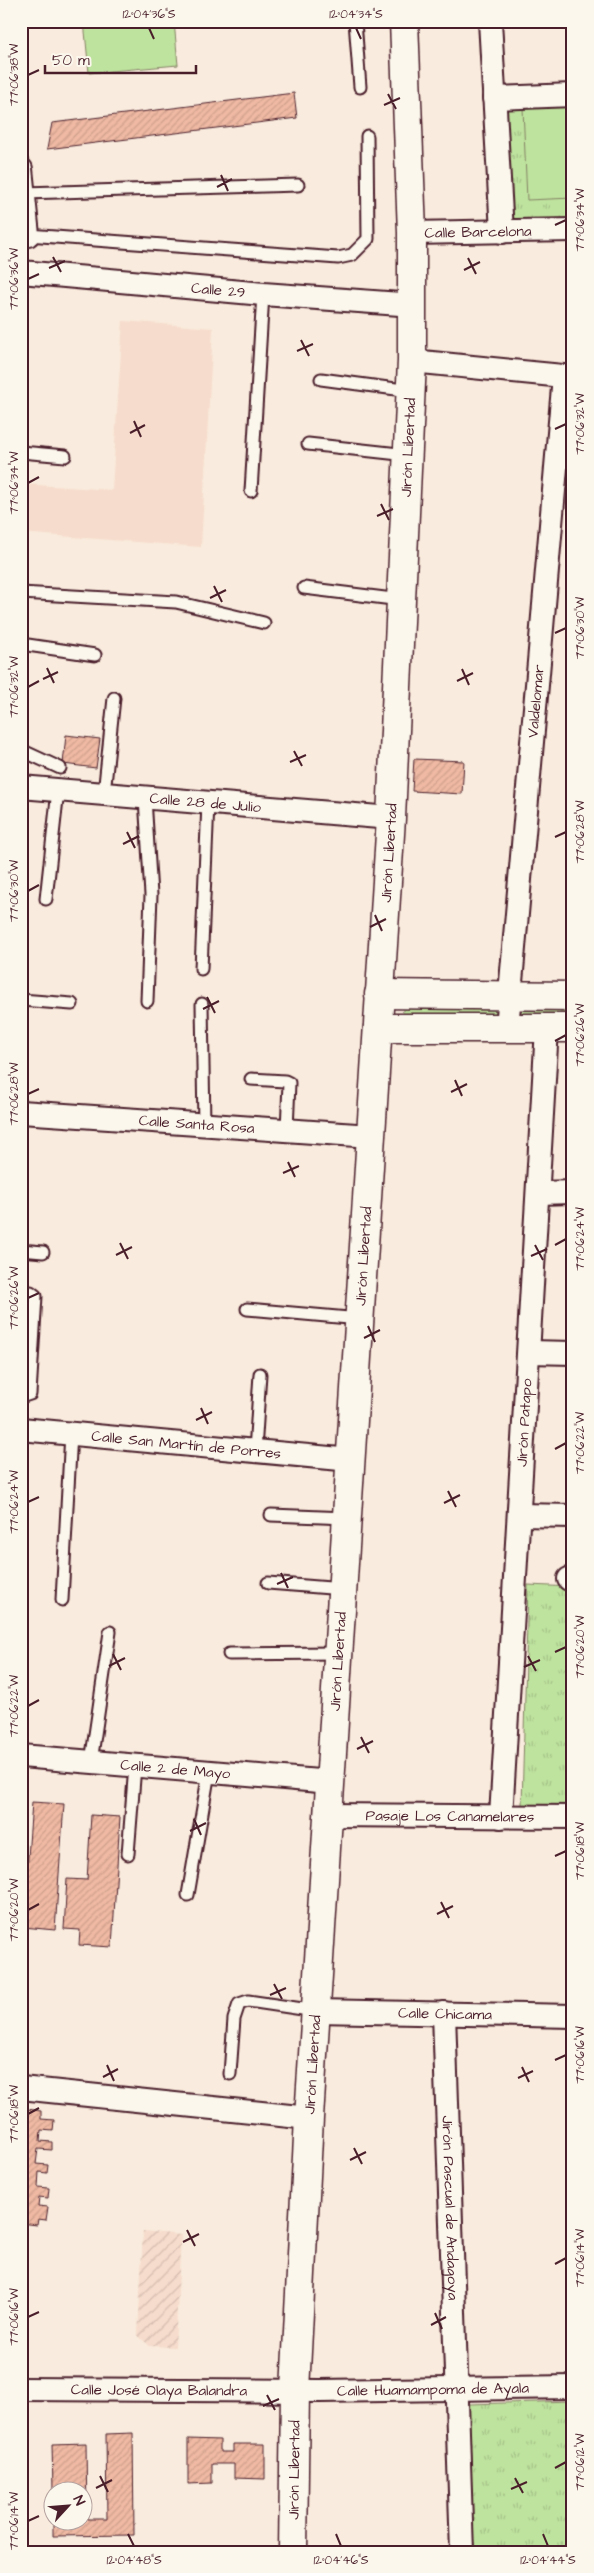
<svg xmlns="http://www.w3.org/2000/svg" width="594" height="2573" viewBox="0 0 594 2573" font-family="'Architects Daughter',sans-serif">
  <style>
    .built { fill: #f6dccc }
    .industrial { fill: url(#industrial-furrows) }
    .grass { fill: url(#grass-tufts); stroke: #848164 }
    .pitch { fill: #bee39e; stroke: #848164 }
    .building { fill: url(#building-hatch); stroke: #4a1f2b }
    .lines { fill: none; stroke-linecap: round; stroke-linejoin: round }
    .lane-casing { stroke: #4a1f2b; stroke-width: 15 }
    .street-casing { stroke: #4a1f2b; stroke-width: 26 }
    .secondary-casing { stroke: #4a1f2b; stroke-width: 31 }
    .lane { stroke: #fbf7ec; stroke-width: 11 }
    .street { stroke: #fbf7ec; stroke-width: 22 }
    .secondary { stroke: #fbf7ec; stroke-width: 28 }
    .ticks { fill: none; stroke: #4a1f2b; stroke-width: 2 }
    .labels { text-anchor: middle; stroke-width: 4; stroke-linejoin: round; paint-order: stroke }
    .street-label { font-size: 15px; fill: #4a1f2b; stroke: #fbf7ec }
    .neatline { fill: none; stroke: #4a1f2b; stroke-width: 2 }
    .ticks-label { font-size: 12px; text-anchor: middle; fill: #4a1f2b }
  </style>
  <defs>
    <pattern id="industrial-furrows" width="10" height="10" patternUnits="userSpaceOnUse" patternTransform="scale(1.25)"><rect width="10" height="10" fill="#f6dccc"/><path d="M-1 1l2-2M0 10L10 0M9 11l2-2" fill="none" stroke="#d4bcaf"/></pattern>
    <pattern id="grass-tufts" width="24" height="20" patternUnits="userSpaceOnUse" patternTransform="scale(1.25)"><rect width="24" height="20" fill="#bee39e"/><path d="M3 7l-1-3M5 7V3M7 7l1-3M15 17l-1-3M17 17v-4M19 17l1-3" fill="none" stroke="#a5c288"/></pattern>
    <pattern id="building-hatch" width="6" height="6" patternUnits="userSpaceOnUse" patternTransform="scale(1.25)"><rect width="6" height="6" fill="#efb9a3"/><path d="M-1 1l2-2M0 6l6-6M5 7l2-2" fill="none" stroke="#ce9f8c"/></pattern>
  </defs>
  <rect width="100%" height="100%" fill="#f9ebdd"/>
  <filter id="ink" filterUnits="userSpaceOnUse"><feTurbulence type="fractalNoise" baseFrequency=".02" numOctaves="2"/><feDisplacementMap in="SourceGraphic" scale="10" xChannelSelector="R" yChannelSelector="G"/><feConvolveMatrix kernelMatrix="1 2 1 2 8 2 1 2 1" color-interpolation-filters="sRGB"/></filter>
  <g filter="url(#ink)">
    <!-- built -->
    <path class="built" d="M123 321 213 328 201 547 21 533V484L112 490Z"/>
    <!-- industrial -->
    <path class="industrial" d="M143 2231 181 2235 175 2347 150 2346 138 2336Z"/>
    <!-- grass -->
    <path class="grass" d="M573 97V223L513 225 506 99Z
      M404 1006 573 1010V1021L401 1019Z
      M528 1585 573 1587V1806L522 1805Z
      M573 2401V2552H474L469 2404Z"/>
    <!-- pitch -->
    <path class="pitch" d="M84 21H174L178 65 89 73Z
      M573 106V198L527 200 523 108Z"/>
    <!-- building -->
    <path class="building" d="M294 93 297 118 47 149 52 123Z
      M66 735 100 739 96 768 63 764Z
      M414 759 464 761 462 794 412 791Z
      M32 1802 64 1804 55 1930 23 1927Z
      M91 1815 120 1817 112 1947 79 1945 80 1930 64 1929 67 1879 87 1880Z
      M21 2108 41 2111V2119L54 2120 53 2131 41 2130 40 2141 52 2142V2150L38 2149 36 2164 48 2165 47 2173 39 2172 38 2187 49 2188 48 2198 39 2197 38 2206 48 2207 46 2220 38 2219 37 2225 21 2223Z
      M133 2433 134 2535 53 2536V2520H82V2490H53L52 2444 86 2443 87 2519H107L106 2434Z
      M188 2439 220 2440V2452H233V2444H265V2479L234 2478V2464H212V2483L188 2484Z"/>
    <g class="lines">
      <defs>
        <path id="lane" d="M355 21 360 87
          M24 193 298 185
          M28 235 338 258 352 255 368 239 367 136
          M321 379 411 391
          M308 444 408 455
          M21 452 65 456
          M251 491 263 294
          M304 588 401 600
          M21 593 176 602 264 623
          M21 644 95 655
          M21 750 60 768
          M104 794 114 698
          M145 798 151 895 147 1001
          M46 899 58 790
          M201 969 208 803
          M21 1000 72 1004
          M202 1004 204 1124
          M251 1079 285 1081 289 1083 287 1130
          M21 1250 43 1252
          M21 1292H31L36 1296 30 1394 21 1397
          M247 1309 360 1319
          M255 1451 260 1374
          M271 1515 347 1518
          M268 1583 343 1589
          M62 1600 71 1433
          M229 1654 339 1653
          M91 1762 110 1632
          M128 1854 135 1766
          M188 1895 209 1772
          M230 2074 234 2019 239 2004 248 2001 316 2011"/>
        <g id="street">
          <path d="M490 21 502 232"/>
          <path d="M494 98 573 95"/>
          <path d="M21 169 28 235 21 236"/>
          <path id="s1" d="M412 233 573 230"/>
          <path id="s2" d="M21 272 263 294 414 305"/>
          <path d="M412 361 573 377"/>
          <path id="s3" d="M21 787 391 818"/>
          <path id="s4" d="M507 1028 564 376"/>
          <path id="s5" d="M21 1112 371 1136"/>
          <path d="M538 1193 573 1192"/>
          <path d="M529 1352 573 1353"/>
          <path id="s6" d="M21 1429 351 1460"/>
          <path d="M519 1515 573 1516"/>
          <path d="M569 1579H573"/>
          <path id="s7" d="M21 1756 331 1782"/>
          <path id="s8" d="M328 1815 573 1817"/>
          <path id="s9" d="M501 1817 547 1028"/>
          <path id="s10" d="M316 2011 573 2016"/>
          <path id="s11" d="M444 2013 462 2552"/>
          <path d="M21 2088 309 2118"/>
          <path id="s12" d="M21 2389 320 2391 573 2387"/>
        </g>
        <g id="secondary">
          <path d="M379 994 573 996"/>
          <path d="M378 1028H573"/>
          <path id="s13" d="M293 2552 295 2390 309 2118 391 818 412 361V233L404 21"/>
        </g>
      </defs>
      <!-- lane casing -->
      <use href="#lane" class="lane-casing"/>
      <!-- street casing -->
      <use href="#street" class="street-casing"/>
      <!-- secondary casing -->
      <use href="#secondary" class="secondary-casing"/>
      <!-- lane -->
      <use href="#lane" class="lane"/>
      <!-- street -->
      <use href="#street" class="street"/>
      <!-- secondary -->
      <use href="#secondary" class="secondary"/>
    </g>
  </g>
  <!-- ticks -->
  <path class="ticks" d="M149 28 154 39M356 28 361 39M28 75 39 70M388 94 396 109M384 105 400 98M221 175 228 191M217 187 232 179M555 225 566 220M53 257 61 272M468 258 476 274M49 268 65 261M464 270 480 262M28 279 39 274M301 340 309 356M297 351 313 344M134 421 141 437M555 429 566 424M130 433 145 425M28 483 39 477M381 504 389 520M377 516 393 509M214 586 222 602M210 598 226 590M555 633 566 628M47 668 54 683M462 669 469 685M43 679 58 672M457 681 473 673M28 687 39 681M294 751 302 766M290 762 306 755M127 832 135 848M555 837 566 832M123 844 139 836M28 891 39 885M375 915 382 931M370 927 386 919M207 997 215 1013M203 1009 219 1001M555 1041 566 1035M455 1080 462 1096M451 1092 467 1084M28 1094 39 1089M288 1162 295 1177M283 1173 299 1166M120 1243 128 1259M535 1245 543 1260M555 1245 566 1239M116 1255 132 1247M531 1256 547 1249M28 1298 39 1293M368 1326 375 1342M364 1338 380 1330M201 1408 208 1424M196 1420 212 1412M555 1449 566 1443M448 1491 456 1507M28 1502 39 1497M444 1503 460 1495M281 1573 288 1588M277 1584 293 1577M555 1652 566 1647M113 1654 121 1670M528 1656 536 1671M109 1666 125 1658M524 1667 540 1660M28 1706 39 1700M361 1737 369 1753M357 1749 373 1741M194 1819 201 1835M190 1831 206 1823M555 1856 566 1851M441 1902 449 1918M28 1910 39 1904M437 1914 453 1906M274 1984 282 1999M270 1995 286 1988M555 2060 566 2055M107 2065 114 2081M522 2067 529 2082M103 2077 118 2069M518 2078 533 2071M28 2114 39 2108M354 2148 362 2164M350 2160 366 2152M187 2230 195 2246M183 2242 199 2234M555 2264 566 2258M435 2313 442 2329M28 2317 39 2312M431 2325 446 2317M267 2395 275 2410M263 2406 279 2399M555 2468 566 2462M100 2476 108 2492M515 2478 523 2493M96 2488 112 2480M511 2489 527 2482M28 2521 39 2516M128 2534 134 2546M336 2534 341 2546M543 2534 548 2546"/>
  <g class="labels">
    <!-- street labels -->
    <g class="street-label">
      <text dy="5" stroke="none"><textPath href="#s1" startOffset="66">Calle Barcelona</textPath></text>
      <text dy="5" stroke="none"><textPath href="#s2" startOffset="198">Calle 29</textPath></text>
      <text dy="5" stroke="none"><textPath href="#s13" startOffset="2108">Jirón Libertad</textPath></text>
      <text dy="5" stroke="none"><textPath href="#s4" startOffset="328">Valdelomar</textPath></text>
      <text dy="5" stroke="none"><textPath href="#s3" startOffset="185">Calle 28 de Julio</textPath></text>
      <text dy="5" stroke="none"><textPath href="#s13" startOffset="1702">Jirón Libertad</textPath></text>
      <text dy="5" stroke="none"><textPath href="#s5" startOffset="176">Calle Santa Rosa</textPath></text>
      <text dy="5" stroke="none"><textPath href="#s13" startOffset="1298">Jirón Libertad</textPath></text>
      <text dy="5" stroke="none"><textPath href="#s9" startOffset="395">Jirón Patapo</textPath></text>
      <text dy="5" stroke="none"><textPath href="#s6" startOffset="166">Calle San Martín de Porres</textPath></text>
      <text dy="5" stroke="none"><textPath href="#s13" startOffset="892">Jirón Libertad</textPath></text>
      <text dy="5" stroke="none"><textPath href="#s7" startOffset="155">Calle 2 de Mayo</textPath></text>
      <text dy="5" stroke="none"><textPath href="#s8" startOffset="122">Pasaje Los Canamelares</textPath></text>
      <text dy="5" stroke="none"><textPath href="#s10" startOffset="129">Calle Chicama</textPath></text>
      <text dy="5" stroke="none"><textPath href="#s13" startOffset="488">Jirón Libertad</textPath></text>
      <text dy="5" stroke="none"><textPath href="#s11" startOffset="195">Jirón Pascual de Andagoya</textPath></text>
      <text dy="5" stroke="none"><textPath href="#s12" startOffset="138">Calle José Olaya Balandra</textPath></text>
      <text dy="5" stroke="none"><textPath href="#s12" startOffset="412">Calle Huamampoma de Ayala</textPath></text>
      <text dy="5" stroke="none"><textPath href="#s13" startOffset="82">Jirón Libertad</textPath></text>
    </g>
  </g>
  <!-- margin -->
  <rect width="594" height="2573" fill="none" stroke="#fbf7ec" stroke-width="55"/>
  <!-- north arrow -->
  <g transform="translate(68 2506) rotate(64)"><circle r="24" fill="#fbf7ec" stroke="#b4a19f"/>
  <path d="M0-4L9 19L0 12L-9 19Z" fill="#4a1f2b"/>
  <text y="-8" font-size="14" font-weight="bold" text-anchor="middle" fill="#4a1f2b">N</text>
  </g>
  <!-- scale -->
  <path d="M45 65v8h151v-8" fill="none" stroke="#4a1f2b" stroke-width="2.5"/>
  <text x="52" y="65" font-size="15" fill="#4a1f2b" stroke="#fbf7ec" stroke-width="4" paint-order="stroke">50 m</text>
  <rect x="28" y="28" width="538" height="2518" class="neatline"/>
  <g class="ticks-label">
    <text x="149" y="18">12°04'36"S</text>
    <text x="356" y="18">12°04'34"S</text>
    <text transform="translate(14 75) rotate(-90)" y="4">77°06'38"W</text>
    <text transform="translate(580 220) rotate(-90)" y="4">77°06'34"W</text>
    <text transform="translate(14 279) rotate(-90)" y="4">77°06'36"W</text>
    <text transform="translate(580 424) rotate(-90)" y="4">77°06'32"W</text>
    <text transform="translate(14 483) rotate(-90)" y="4">77°06'34"W</text>
    <text transform="translate(580 628) rotate(-90)" y="4">77°06'30"W</text>
    <text transform="translate(14 687) rotate(-90)" y="4">77°06'32"W</text>
    <text transform="translate(580 832) rotate(-90)" y="4">77°06'28"W</text>
    <text transform="translate(14 891) rotate(-90)" y="4">77°06'30"W</text>
    <text transform="translate(580 1035) rotate(-90)" y="4">77°06'26"W</text>
    <text transform="translate(14 1094) rotate(-90)" y="4">77°06'28"W</text>
    <text transform="translate(580 1239) rotate(-90)" y="4">77°06'24"W</text>
    <text transform="translate(14 1298) rotate(-90)" y="4">77°06'26"W</text>
    <text transform="translate(580 1443) rotate(-90)" y="4">77°06'22"W</text>
    <text transform="translate(14 1502) rotate(-90)" y="4">77°06'24"W</text>
    <text transform="translate(580 1647) rotate(-90)" y="4">77°06'20"W</text>
    <text transform="translate(14 1706) rotate(-90)" y="4">77°06'22"W</text>
    <text transform="translate(580 1851) rotate(-90)" y="4">77°06'18"W</text>
    <text transform="translate(14 1910) rotate(-90)" y="4">77°06'20"W</text>
    <text transform="translate(580 2055) rotate(-90)" y="4">77°06'16"W</text>
    <text transform="translate(14 2114) rotate(-90)" y="4">77°06'18"W</text>
    <text transform="translate(580 2258) rotate(-90)" y="4">77°06'14"W</text>
    <text transform="translate(14 2317) rotate(-90)" y="4">77°06'16"W</text>
    <text transform="translate(580 2462) rotate(-90)" y="4">77°06'12"W</text>
    <text transform="translate(14 2521) rotate(-90)" y="4">77°06'14"W</text>
    <text x="134" y="2564">12°04'48"S</text>
    <text x="341" y="2564">12°04'46"S</text>
    <text x="548" y="2564">12°04'44"S</text>
  </g>
</svg>
